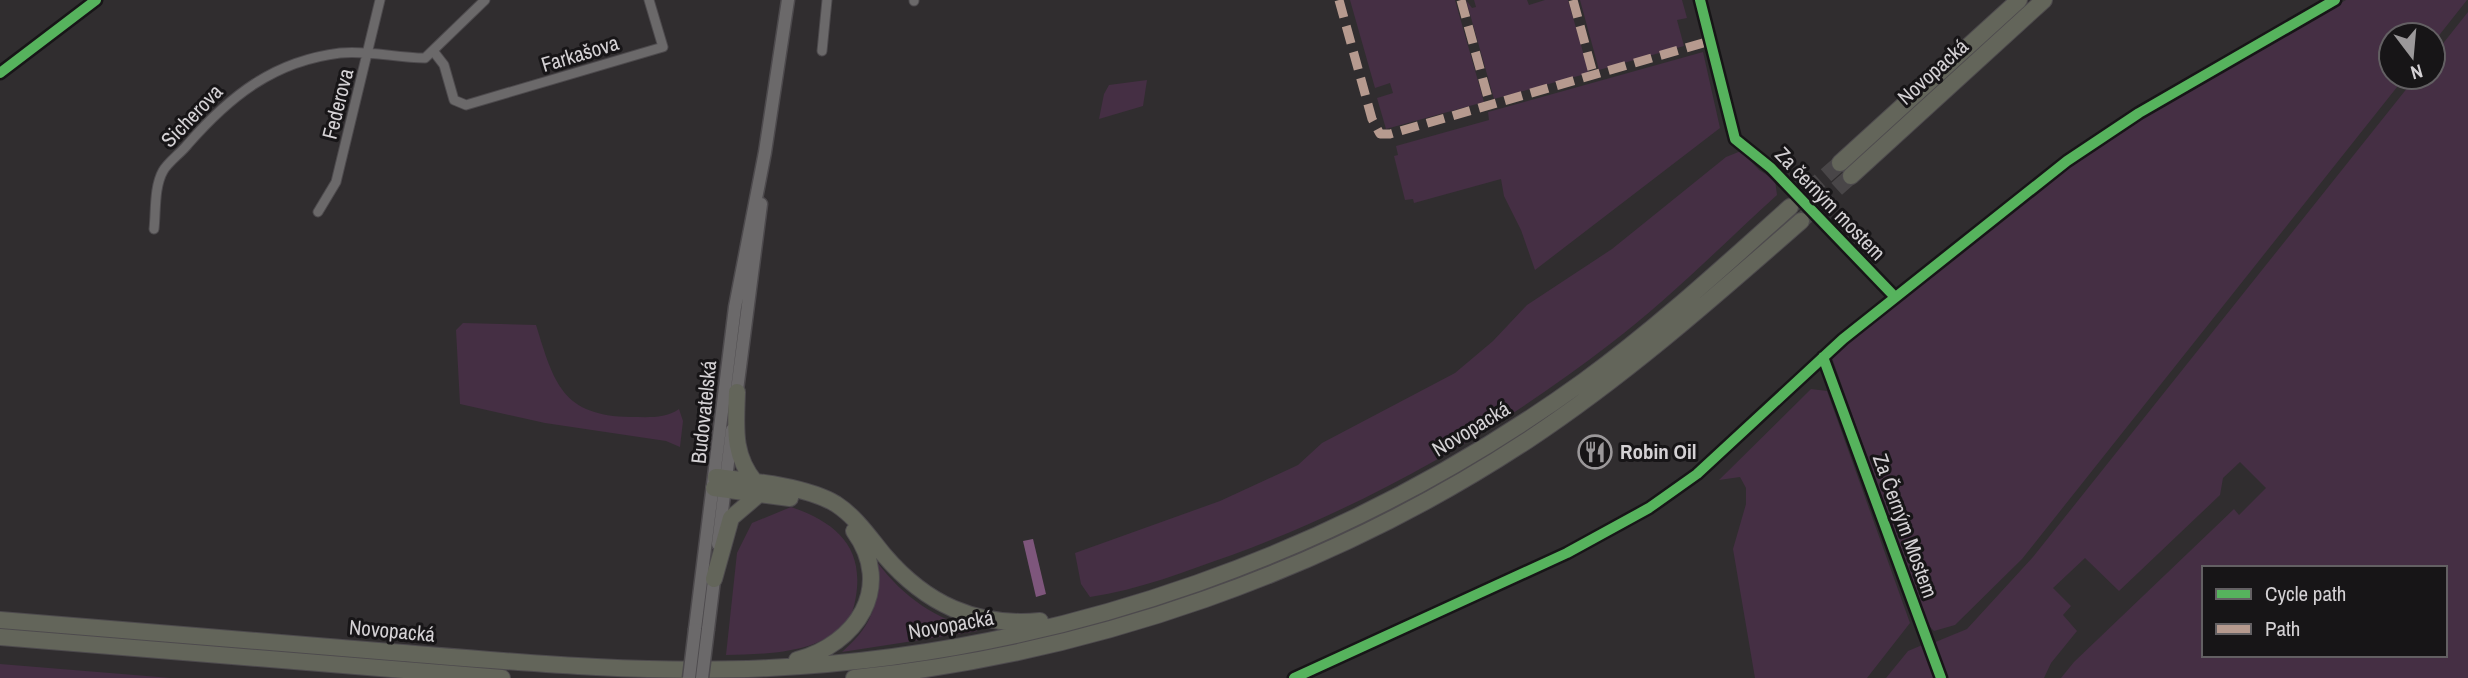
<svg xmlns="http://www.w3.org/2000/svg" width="2468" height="678" viewBox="0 0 2468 678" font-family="'Archivo Narrow',sans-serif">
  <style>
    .green { fill: #452f44; fill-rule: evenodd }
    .water { fill: #7e567c }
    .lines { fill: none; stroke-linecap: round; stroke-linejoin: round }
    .highway-tunnel { stroke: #494648; stroke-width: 16; stroke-dasharray: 16 8; stroke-linecap: butt }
    .street-casing { stroke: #4d4a4d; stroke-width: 11 }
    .secondary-casing { stroke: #4d4a4d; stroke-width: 15 }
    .highway-casing { stroke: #4d4a4d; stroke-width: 18 }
    .street { stroke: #6b696a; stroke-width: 9 }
    .secondary { stroke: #6b696a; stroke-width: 12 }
    .highway { stroke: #63655a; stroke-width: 16 }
    .secondary-bridge-casing { stroke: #4d4a4d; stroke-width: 15; stroke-linecap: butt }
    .secondary-bridge { stroke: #6b696a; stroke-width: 12 }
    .quiet { stroke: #b69a8f; stroke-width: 9; stroke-dasharray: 18 9; stroke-linecap: butt }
    .cycleway-casing { stroke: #171517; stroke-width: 15 }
    .cycleway { stroke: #56b35d; stroke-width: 10 }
    .labels { text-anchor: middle; stroke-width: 6; stroke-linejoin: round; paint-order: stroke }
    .street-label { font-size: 21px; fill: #d4d1d4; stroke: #171517 }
    .poi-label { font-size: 21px; font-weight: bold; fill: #d4d1d4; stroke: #171517; text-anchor: start }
  </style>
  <rect width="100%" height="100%" fill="#302d2f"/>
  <!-- green -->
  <path class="green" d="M1350 0H1455L1484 102 1386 129 1377 98 1393 93 1390 83 1375 88Z
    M1466 0 1472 8 1476 7 1474 0H1527L1529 5 1545 0H1568L1589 73 1494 99Z
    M1580 0H1682L1687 18 1677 20 1684 46 1599 70Z
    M2346 0H2467L2433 43V35H2391V77H2405L2022 559 1955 625 1934 631 1926 623 1832 358 1864 328 2081 158 2141 119Z
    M2468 12V678H2061L2074 662 2234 509 2239 515 2266 488 2240 462 2223 478 2220 495 2119 591 2085 558 2053 588 2071 606 2063 615 2077 631 2051 663 2044 678H1945L1933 643 1967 629 2033 557 2416 77H2433V56ZM2204 568H2445V655H2204Z
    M1703 52 1720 128 1535 270 1521 230 1504 196 1501 179 1414 203 1413 199 1405 200 1394 156 1398 155 1396 146 1489 120 1488 112Z
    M1147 80 1143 106 1099 119 1104 94 1109 85Z
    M1741 151 1759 170 1775 180 1777 195C1722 245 1669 299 1610 344 1496 432 1368 505 1232 555 1186 571 1139 590 1090 597L1081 584 1075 553 1220 501 1298 465 1322 443 1455 373 1493 341 1527 305 1612 249 1726 157Z
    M463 323 536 325C554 383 562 416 631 417 647 417 665 419 679 409L683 421 680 447 666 441 545 423 460 404 456 330Z
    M1811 389 1827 391 1910 623 1867 678H1755L1733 549 1746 504V488L1740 477 1719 480Z
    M791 507C835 522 864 546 856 596 854 608 851 621 840 629 810 654 764 654 726 655L737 553 752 523Z
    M877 562C904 598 935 618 978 631L842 652C873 625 880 603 877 562Z
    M1927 643 1940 678H1886L1908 651Z
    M0 664 171 678H0Z"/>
  <!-- water -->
  <path class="water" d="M1033 539 1046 594 1036 597 1023 541Z"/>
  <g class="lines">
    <!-- highway-tunnel -->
    <path class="highway-tunnel" d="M1790 207 1840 163
      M1801 221 1851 176"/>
    <defs>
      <path id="street" d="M914 0V1
        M1700 0 1713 53
        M822 51 827 0
        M434 52 444 65 454 100 466 105 663 47 649 0
        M318 212 336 182 380 0
        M154 229C156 211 154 187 163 171 168 162 181 153 188 144 230 96 274 61 340 53 369 50 396 58 425 58L485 0"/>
      <path id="secondary" d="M736 398 761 204
        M718 544 732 430
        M695 629 735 307 765 152 788 0
        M708 629 715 572"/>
      <path id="highway" d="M1840 163 2019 0
        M1851 176 2044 0
        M737 392C736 427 732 454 755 482
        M716 477C751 481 806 486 836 504 856 517 870 538 884 555 926 604 975 627 1040 621
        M714 488 790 498
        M714 579 731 518 758 495
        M0 620C134 631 269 642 403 653 525 663 646 674 769 668 1060 654 1347 552 1584 381 1657 328 1723 267 1790 207
        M0 637 502 678
        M797 660C856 644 895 588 854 531
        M854 678C1091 654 1329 571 1528 440 1626 375 1713 298 1801 221"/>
    </defs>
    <!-- street casing -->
    <use href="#street" class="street-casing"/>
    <!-- secondary casing -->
    <use href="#secondary" class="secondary-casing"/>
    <!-- highway casing -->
    <use href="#highway" class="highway-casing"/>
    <!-- street -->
    <use href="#street" class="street"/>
    <!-- secondary -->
    <use href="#secondary" class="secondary"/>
    <!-- highway -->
    <use href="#highway" class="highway"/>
    <defs>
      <path id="secondary-bridge" d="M689 678 695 629
        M702 678 708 629"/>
    </defs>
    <!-- secondary-bridge casing -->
    <use href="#secondary-bridge" class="secondary-bridge-casing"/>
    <!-- secondary-bridge -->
    <use href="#secondary-bridge" class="secondary-bridge"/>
    <!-- quiet -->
    <path class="quiet" d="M1339 0 1372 119 1380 134H1390L1710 41
      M1461 0 1490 105
      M1573 0 1594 77"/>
    <defs>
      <path id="cycleway" d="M1700 0 1735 139 1771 168 1895 297
        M0 73 96 0
        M1823 357 1941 678
        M1294 678 1567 553 1649 508 1697 474 1843 339 2067 161 2139 113 2335 0"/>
    </defs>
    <!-- cycleway casing -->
    <use href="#cycleway" class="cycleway-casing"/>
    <!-- cycleway -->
    <use href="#cycleway" class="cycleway"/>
  </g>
  <!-- icons -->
  <defs>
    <symbol id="restaurant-ring" viewBox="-11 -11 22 22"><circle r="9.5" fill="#171517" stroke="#9b989a" stroke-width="1.5"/><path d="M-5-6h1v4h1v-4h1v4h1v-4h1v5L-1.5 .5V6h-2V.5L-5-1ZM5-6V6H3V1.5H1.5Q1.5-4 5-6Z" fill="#9b989a"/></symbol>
  </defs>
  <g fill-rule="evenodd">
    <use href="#restaurant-ring" x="1576" y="433" width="38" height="38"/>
  </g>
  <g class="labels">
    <!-- street labels -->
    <g class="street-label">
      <text transform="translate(580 54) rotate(-17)" y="7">Farkašova</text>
      <text transform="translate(1933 72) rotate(-42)" y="7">Novopacká</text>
      <text transform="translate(338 104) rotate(-76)" y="7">Federova</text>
      <text transform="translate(192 116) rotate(-46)" y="7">Sicherova</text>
      <text transform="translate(1830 204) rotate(46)" y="7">Za černým mostem</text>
      <text transform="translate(704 412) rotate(-84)" y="7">Budovatelská</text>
      <text transform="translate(1471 429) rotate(-31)" y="7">Novopacká</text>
      <text transform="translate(1905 526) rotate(70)" y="7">Za Černým Mostem</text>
      <text transform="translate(951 625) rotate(-10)" y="7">Novopacká</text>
      <text transform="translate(392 631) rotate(5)" y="7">Novopacká</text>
    </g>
    <!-- poi labels -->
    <g class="poi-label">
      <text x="1620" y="459">Robin Oil</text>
    </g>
  </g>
  <!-- legend -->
  <rect x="2202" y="566" width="245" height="91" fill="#171517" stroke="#636063" stroke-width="2"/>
  <rect x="2216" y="589" width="35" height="10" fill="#56b35d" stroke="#636063" stroke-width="2"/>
  <text x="2265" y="601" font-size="21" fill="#d4d1d4">Cycle path</text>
  <rect x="2216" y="624" width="35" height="10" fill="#b69a8f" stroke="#636063" stroke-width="2"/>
  <text x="2265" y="636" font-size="21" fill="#d4d1d4">Path</text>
  <!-- north arrow -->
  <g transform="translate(2412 56) rotate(164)"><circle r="33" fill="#171517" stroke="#636063" stroke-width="2"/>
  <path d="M0-5L12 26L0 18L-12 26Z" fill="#9b989a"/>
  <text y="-10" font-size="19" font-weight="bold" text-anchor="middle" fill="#d4d1d4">N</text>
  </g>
</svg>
